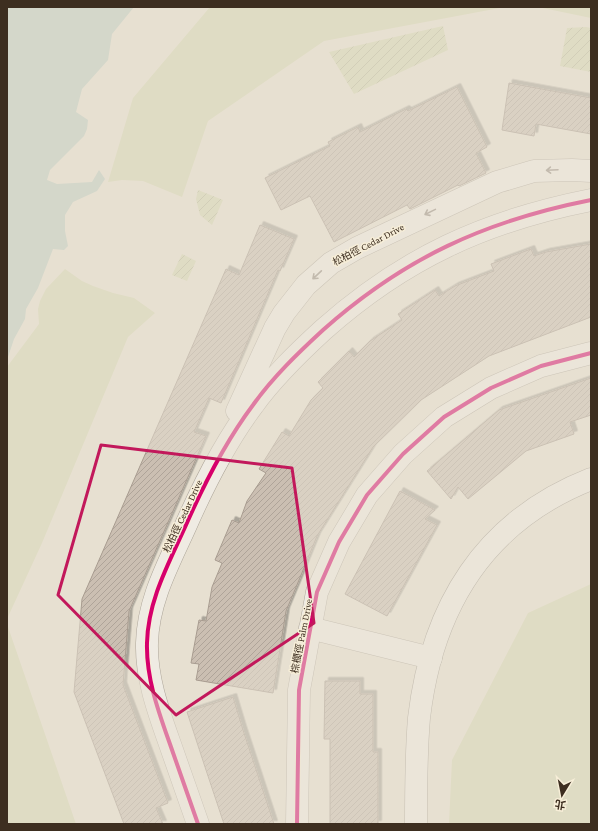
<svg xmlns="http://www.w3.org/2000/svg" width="598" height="831" viewBox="0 0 598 831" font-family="'Crimson Pro','Noto Sans TC',serif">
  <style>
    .grass { fill: #d6d7b3 }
    .garden { fill: url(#garden-furrows) }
    .water { fill: #bcccc2 }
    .building { fill: url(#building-hatch); stroke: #a89c90; filter: url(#shadow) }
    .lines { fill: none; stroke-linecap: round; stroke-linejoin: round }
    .street-casing { stroke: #ada599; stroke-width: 23 }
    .secondary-casing { stroke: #9c958a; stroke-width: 23 }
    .street { stroke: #efebe3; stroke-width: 22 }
    .secondary { stroke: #efebe3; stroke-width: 22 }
    .cycleway-casing { stroke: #f7eed8; stroke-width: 6 }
    .cycleway { stroke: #d6006c; stroke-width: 4 }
    .oneway { stroke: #968c82 }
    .marked { fill: none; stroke: #c2185b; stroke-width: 3; stroke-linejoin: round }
    .labels { text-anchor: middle; stroke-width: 3; stroke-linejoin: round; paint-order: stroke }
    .street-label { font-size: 10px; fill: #3d2e20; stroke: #f7eed8 }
  </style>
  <defs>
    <pattern id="garden-furrows" width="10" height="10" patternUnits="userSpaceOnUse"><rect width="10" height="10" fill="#d6d7b3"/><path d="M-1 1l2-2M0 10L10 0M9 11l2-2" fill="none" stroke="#b9b99a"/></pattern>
    <pattern id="building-hatch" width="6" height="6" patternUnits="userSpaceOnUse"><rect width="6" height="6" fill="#cbbfb2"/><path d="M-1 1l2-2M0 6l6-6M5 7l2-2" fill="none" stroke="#afa499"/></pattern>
    <filter id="shadow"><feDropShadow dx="3.5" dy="-3.5" stdDeviation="0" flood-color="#0004"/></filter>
  </defs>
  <rect width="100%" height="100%" fill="#e7e0d1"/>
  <!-- grass -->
  <path class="grass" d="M210 7H505L324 41 208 121 182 197 143 181 122 180 108 182 133 98Z
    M538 7H591V18Z
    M65 269 82 281 93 286 113 293 134 298 155 313 128 337 42 543 7 619V367L39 324 38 309 40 301 46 289Z
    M591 584V824H449L452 760 528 613Z
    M7 624 76 824H7Z"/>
  <!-- garden -->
  <path class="garden" d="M443 26 448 50 354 94 329 52Z
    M586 27 591 28V72L560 66 567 28Z
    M198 190 223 200 212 225 200 215 196 199Z
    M182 254 196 261 187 281 172 275Z"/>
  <!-- water -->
  <path class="water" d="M7 7H134L112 34 108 60 82 89 76 112 88 120 87 129 84 136 50 170 47 180 57 184 92 182 99 170 105 179 97 191 73 202 65 215V231L68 246 64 250 53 249 38 288 26 309 25 319 14 339 7 360Z"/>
  <!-- building -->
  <path class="building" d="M509 83 591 98V134L536 124 534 136 502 130Z
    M457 87 487 147 476 153 486 173 459 186 458 185 410 209 407 205 334 242 310 196 281 210 265 178 330 146 328 142 358 127 360 132 406 109 408 111Z
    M260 225 294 239 280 271 278 270 221 403 209 398 194 432 206 436 129 611 123 685 168 803 156 808 163 824H124L74 692 82 599 226 269 239 275Z
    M591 244V317L489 356 421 400 373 447 317 536 299 580 286 611 273 693 196 680 199 664 191 663 199 620 206 621 212 587 222 563 215 560 232 520 239 523 247 501 266 473 259 469 282 432 289 436 311 400 323 388 318 382 349 351 354 357 370 341 402 320 398 314 435 290 439 296 455 286 494 271 491 264 531 249 534 256 546 252Z
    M591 378V415L570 422 574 434 526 451 468 499 458 487 451 499 427 471 499 410Z
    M400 491 435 510 425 519 437 525 387 616 345 594Z
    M325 681H360V694H373V752H378V824H330V739H324Z
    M233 697 243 730 274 824H224L205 767 187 712Z"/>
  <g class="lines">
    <defs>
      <path id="street" d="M237 411 275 328 284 313 306 285 331 263 357 248 497 182 534 171 572 170 591 171
        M310 628 431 658
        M198 824C189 798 180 773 171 747 159 713 146 679 147 643 148 600 169 563 186 525 204 484 226 441 253 405 273 377 298 353 323 330 404 258 485 221 591 200
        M297 824 299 690 317 592 339 542 367 495 403 454 444 417 491 388 541 366 591 353"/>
      <path id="secondary" d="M416 824C416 789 416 753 419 718 432 607 484 521 591 479"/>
    </defs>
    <!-- street casing -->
    <use href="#street" class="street-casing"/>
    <!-- secondary casing -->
    <use href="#secondary" class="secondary-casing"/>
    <!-- street -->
    <use href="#street" class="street"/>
    <!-- secondary -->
    <use href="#secondary" class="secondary"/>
    <defs>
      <path id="cycleway" d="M198 824C189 798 180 773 171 747 159 713 146 679 147 643 148 600 169 563 186 525 204 484 226 441 253 405 273 377 298 353 323 330 404 258 485 221 591 200
        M297 824 299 690 317 592 339 542 367 495 403 454 444 417 491 388 541 366 591 353"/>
    </defs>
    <!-- cycleway casing -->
    <use href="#cycleway" class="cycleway-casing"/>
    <!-- cycleway -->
    <use href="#cycleway" class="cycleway"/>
  </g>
  <!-- one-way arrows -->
  <defs><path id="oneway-shaft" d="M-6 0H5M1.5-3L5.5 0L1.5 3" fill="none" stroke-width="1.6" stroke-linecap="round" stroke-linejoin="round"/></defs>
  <g class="oneway">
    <use href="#oneway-shaft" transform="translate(552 170) rotate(177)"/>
    <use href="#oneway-shaft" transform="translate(430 212) rotate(154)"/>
    <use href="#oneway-shaft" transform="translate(317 275) rotate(137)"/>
  </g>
  <!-- marked area -->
  <path d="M0 0H598V831H0ZM101 445 292 468 314 623 176 715 58 595Z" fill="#e7e0d1" fill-opacity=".55" fill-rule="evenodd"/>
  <path class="marked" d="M101 445 292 468 314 623 176 715 58 595Z"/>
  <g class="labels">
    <!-- street labels -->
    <g class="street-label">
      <text transform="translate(368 244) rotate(-28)" y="4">松柏徑 Cedar Drive</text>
      <text transform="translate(182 516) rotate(-65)" y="4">松柏徑 Cedar Drive</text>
      <text transform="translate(301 636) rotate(-79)" y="4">棕櫚徑 Palm Drive</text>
    </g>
  </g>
  <!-- border -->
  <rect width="598" height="831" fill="none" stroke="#3d2e20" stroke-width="16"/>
  <!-- north arrow -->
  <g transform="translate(562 795) rotate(190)" stroke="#f7eed8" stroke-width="3" paint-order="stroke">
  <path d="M0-3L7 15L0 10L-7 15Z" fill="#3d2e20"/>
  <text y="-6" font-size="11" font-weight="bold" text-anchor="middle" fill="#3d2e20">北</text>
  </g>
</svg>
